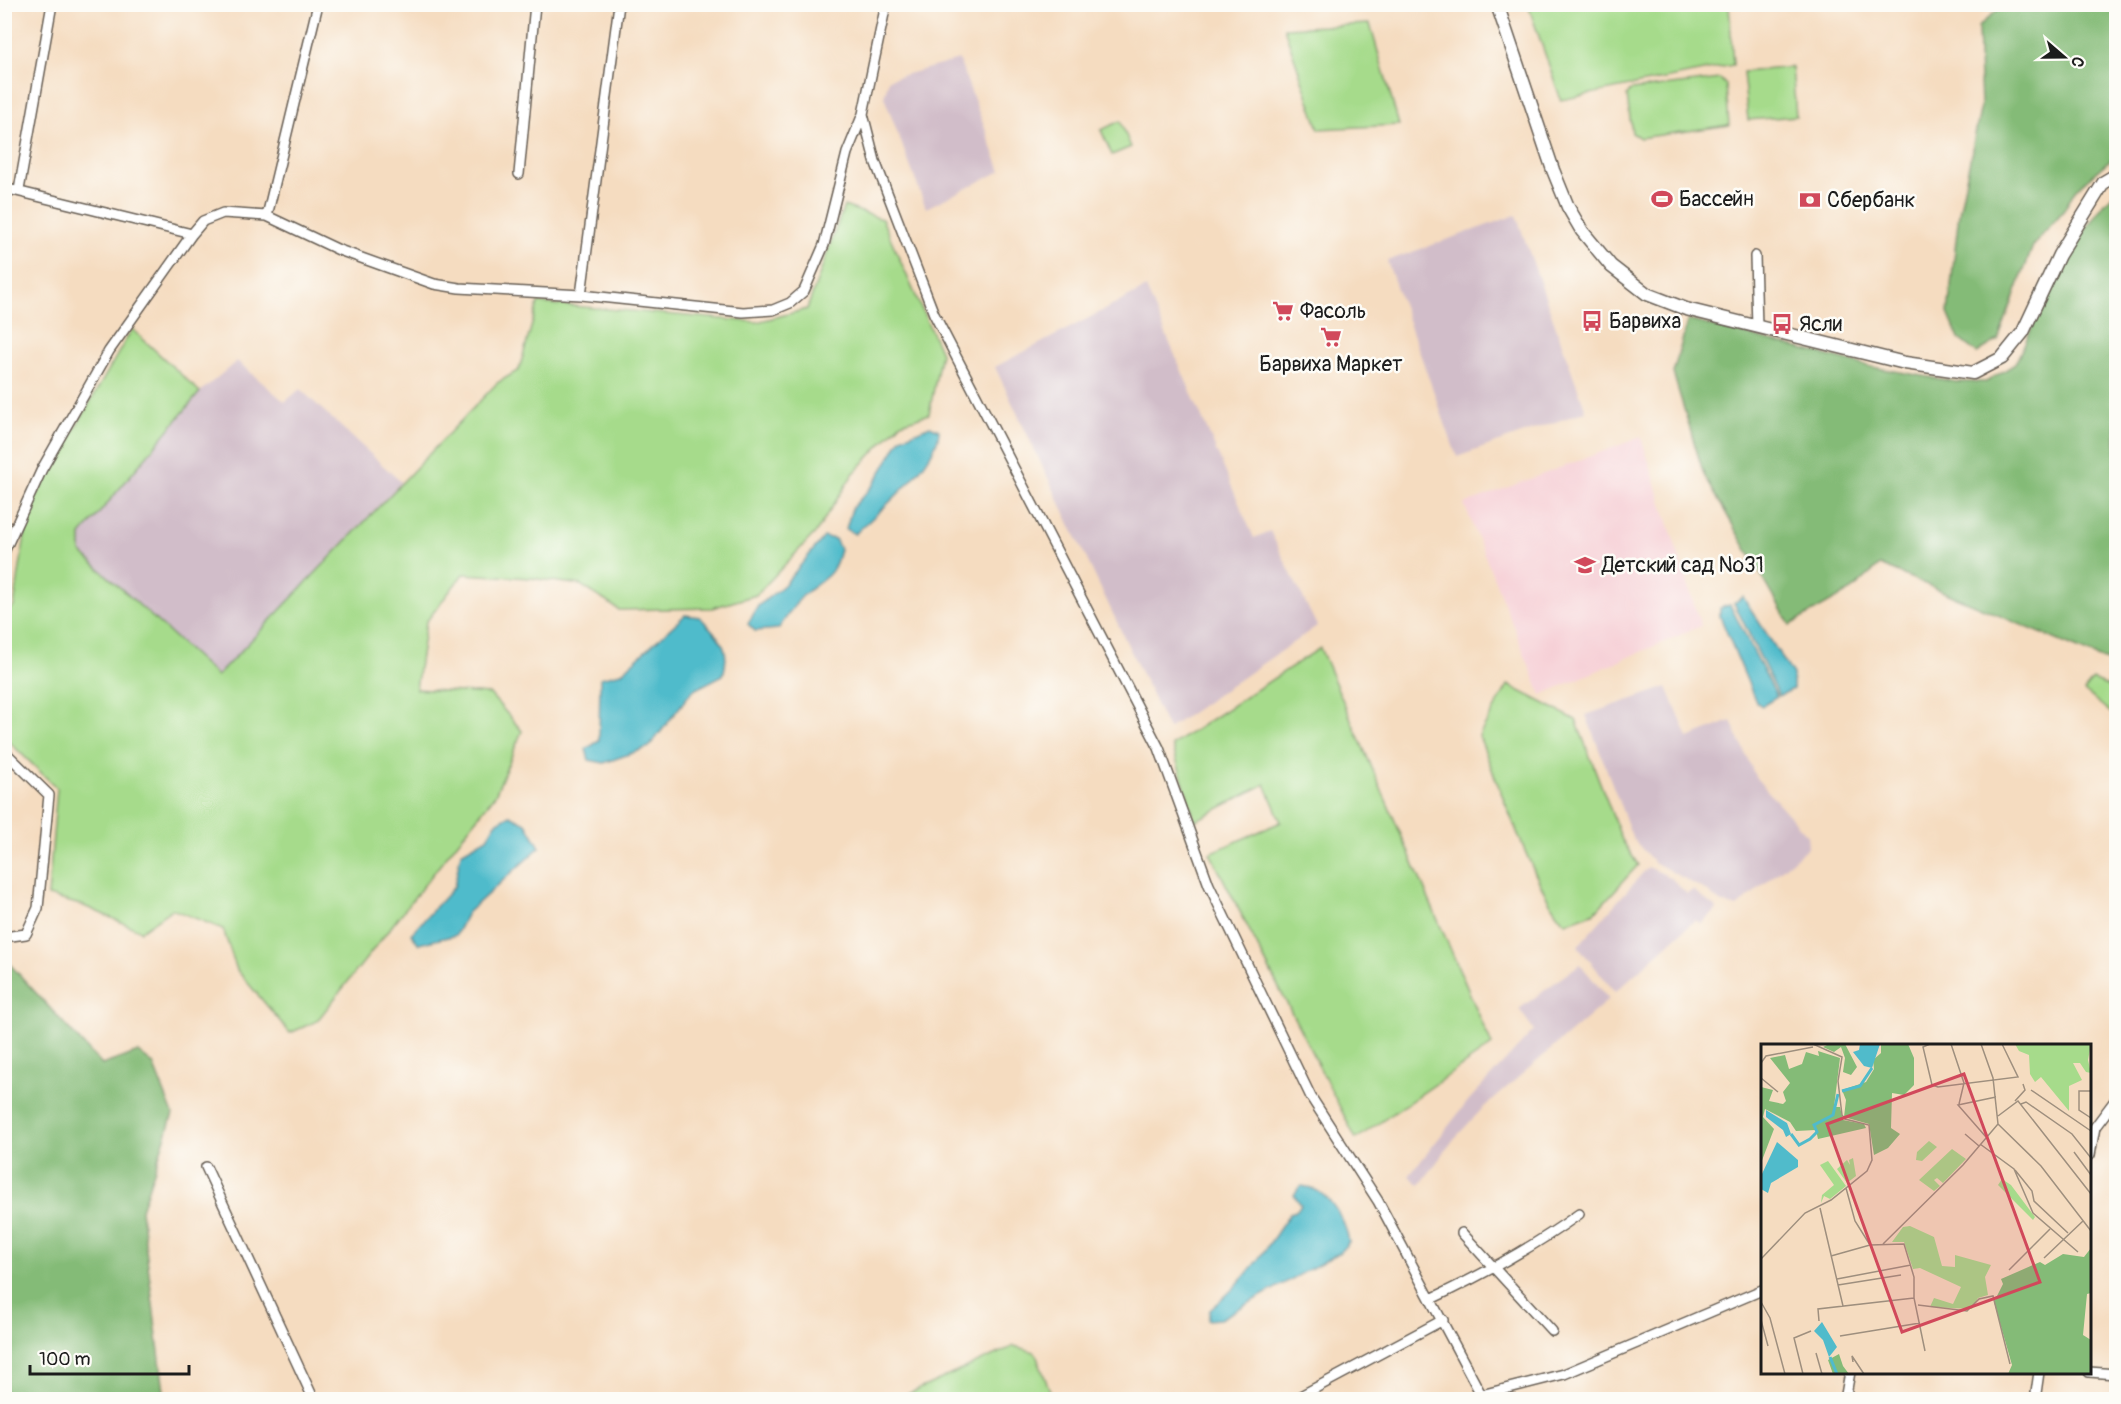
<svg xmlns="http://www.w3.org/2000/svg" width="2121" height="1404" viewBox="0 0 2121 1404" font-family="Pangolin,sans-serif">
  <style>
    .built { fill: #f6cfd6 }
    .industrial { fill: #d1bdc9 }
    .green { fill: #a6db8b; stroke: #617c54; stroke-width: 1.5 }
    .forest { fill: #84bb77; stroke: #506c4a; stroke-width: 1.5 }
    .water { fill: #50bbcb; stroke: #366c74; stroke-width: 1.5 }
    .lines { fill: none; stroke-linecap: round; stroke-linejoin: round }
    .street-casing { stroke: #685f55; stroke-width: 12 }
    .secondary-casing { stroke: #685f55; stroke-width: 15 }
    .street { stroke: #fff; stroke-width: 9 }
    .secondary { stroke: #fff; stroke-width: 12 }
    .labels { text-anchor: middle; stroke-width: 5; stroke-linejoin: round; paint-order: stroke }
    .poi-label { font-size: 21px; fill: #1c1c1c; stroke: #fdfcf7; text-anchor: start }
    .inset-river { fill: none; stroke: #50bbcb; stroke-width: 3 }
    .inset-road { fill: none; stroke: #9e8f7e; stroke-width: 1.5 }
    .view { fill: #d1495b; fill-opacity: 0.15; stroke: #d1495b; stroke-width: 3 }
    .inset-edge { fill: none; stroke: #1c1c1c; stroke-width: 3 }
  </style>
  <rect width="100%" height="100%" fill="#fdfcf7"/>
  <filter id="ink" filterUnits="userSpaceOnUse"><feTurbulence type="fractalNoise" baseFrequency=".0167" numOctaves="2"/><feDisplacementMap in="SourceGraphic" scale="12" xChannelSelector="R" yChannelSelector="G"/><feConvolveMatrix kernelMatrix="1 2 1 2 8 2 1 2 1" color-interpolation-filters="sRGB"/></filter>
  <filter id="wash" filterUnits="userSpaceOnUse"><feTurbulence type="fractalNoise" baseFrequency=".008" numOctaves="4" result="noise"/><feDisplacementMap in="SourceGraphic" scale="24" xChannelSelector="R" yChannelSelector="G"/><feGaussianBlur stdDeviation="1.35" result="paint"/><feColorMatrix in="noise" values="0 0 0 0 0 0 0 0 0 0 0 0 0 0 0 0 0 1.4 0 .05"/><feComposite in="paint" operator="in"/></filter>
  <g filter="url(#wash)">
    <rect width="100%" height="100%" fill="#f5dcc0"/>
    <!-- built -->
    <path class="built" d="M1641 437 1701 626 1541 695 1464 504Z"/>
    <!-- industrial -->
    <path class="industrial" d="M959 60 1001 171 926 208 884 97 889 79Z
      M1516 215 1586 411 1457 457 1387 261Z
      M1146 288 1254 538 1270 531 1317 626 1168 729 995 367Z
      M237 361 285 402 300 389 401 482 217 676 81 552V535L200 392Z
      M1667 687 1688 738 1731 721 1756 778 1807 835 1808 847 1737 907 1720 902 1707 891 1654 862 1633 839 1586 715Z
      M1648 867 1670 877 1687 894 1693 890 1717 909 1701 924 1695 920 1615 992 1578 946Z
      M1580 964 1609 999 1483 1108 1454 1139 1420 1185 1409 1176 1469 1100 1534 1030 1519 1009Z"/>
    <!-- green -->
    <path class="green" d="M1694 5 1695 7 1729 5 1733 65 1561 100 1528 5Z
      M1370 24 1399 125 1319 129 1284 28Z
      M1792 67 1796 116 1748 120 1743 72Z
      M1720 79 1726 85 1729 125 1640 138 1632 133 1627 96 1631 90Z
      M1120 121 1131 147 1112 155 1101 130Z
      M844 206 882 219 941 353 929 414 901 423 853 474 817 531 756 595 712 608 619 610 581 585 531 578 463 574 426 622 416 689 490 694 522 731 495 795 317 1021 290 1033 237 970 223 929 172 909 141 931 84 906 48 896 57 788 5 738V613L14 606 29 509 132 329 200 392 81 535V552L217 676 497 383 519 370 538 303 757 322 807 309Z
      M1320 648 1492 1045 1356 1139 1210 853 1281 822 1265 784 1195 821 1172 745Z
      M2093 680 2116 690V717L2084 691Z
      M1508 685 1576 720 1622 840 1638 865 1595 912 1566 923C1543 909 1492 768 1479 736Z
      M1014 1346 1035 1352 1052 1396 1047 1399H897Z"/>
    <!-- forest -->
    <path class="forest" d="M2003 5H2116V157L2111 159 2075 190 2064 210 2033 246 1998 340 1977 353 1959 339 1948 313 1959 213 1981 106 1978 27Z
      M2116 194V665L1880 565 1852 590 1790 625 1704 475 1673 373 1688 320 1872 367 1957 382H1986L2015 364 2062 263 2104 203Z
      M5 959 102 1065 138 1052 153 1064 173 1114 141 1210 165 1399H5Z"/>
    <!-- water -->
    <path class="water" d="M930 426 939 430C939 463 879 511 855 534L846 529 852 508 874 484 901 438Z
      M824 537 835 539 840 549C834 577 826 576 807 592 795 601 787 618 778 629L755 631 748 624 758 606 784 585Z
      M1743 597 1793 675V689L1779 696 1734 603Z
      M1730 605 1777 697 1762 706 1756 702 1720 616V608Z
      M685 615 700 617C719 638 732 646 723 675L692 691 649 747 604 763 589 760 586 749 599 741 600 678 621 673Z
      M510 815 526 823 540 847 467 913 456 935 419 944 411 934 454 887 461 853 487 838 496 823Z
      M1300 1186C1327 1187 1345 1218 1349 1242L1339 1253 1220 1319 1208 1320 1210 1310C1244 1282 1266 1250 1290 1213L1296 1211 1301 1205 1294 1195Z"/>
  </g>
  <g filter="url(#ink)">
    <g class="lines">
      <defs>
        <path id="street" d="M863 114 875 161 934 314 1159 748 1209 885 1311 1097 1378 1201 1484 1400
          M519 174 535 4
          M4 188 192 234
          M19 190 52 4
          M267 216 318 4
          M1755 256 1757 327
          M581 295 619 4
          M4 552 42 469 109 351 192 234 203 221 223 213 267 216 339 250 434 284 459 288 581 295 743 312 773 310 790 303 804 291 824 245 847 153 863 114 886 4
          M4 751 49 795 38 908 26 934 4 937
          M2090 1155 2095 1127 2116 1099
          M206 1167 314 1400
          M1462 1233 1552 1331
          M1431 1299C1484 1274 1532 1248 1579 1214
          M2089 1372 2116 1374
          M1481 1395 1564 1374 1762 1290
          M1293 1400 1443 1320
          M1845 1400 1850 1372
          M2035 1400 2039 1372"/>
        <path id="secondary" d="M1497 4 1553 170 1568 207 1582 231 1611 266 1647 294 1686 309 1905 363 1973 373 2002 358 2023 332 2059 255 2104 182 2116 175"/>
      </defs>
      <!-- street casing -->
      <use href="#street" class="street-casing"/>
      <!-- secondary casing -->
      <use href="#secondary" class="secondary-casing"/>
      <!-- street -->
      <use href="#street" class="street"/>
      <!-- secondary -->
      <use href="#secondary" class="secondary"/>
    </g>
  </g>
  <!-- icons -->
  <defs>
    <symbol id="stadium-bare" viewBox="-9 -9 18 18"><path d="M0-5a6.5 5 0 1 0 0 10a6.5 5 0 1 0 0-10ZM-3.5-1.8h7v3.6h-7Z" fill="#d1495b" stroke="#fdfcf7" stroke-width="2.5" paint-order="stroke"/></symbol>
    <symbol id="bank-bare" viewBox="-9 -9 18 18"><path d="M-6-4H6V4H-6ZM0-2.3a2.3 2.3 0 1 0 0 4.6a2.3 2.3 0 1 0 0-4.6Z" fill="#d1495b" stroke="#fdfcf7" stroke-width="2.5" paint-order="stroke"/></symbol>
    <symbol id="supermarket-bare" viewBox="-9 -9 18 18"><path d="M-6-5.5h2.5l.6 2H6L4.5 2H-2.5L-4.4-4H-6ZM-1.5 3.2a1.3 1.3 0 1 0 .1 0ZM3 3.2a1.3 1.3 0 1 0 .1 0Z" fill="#d1495b" stroke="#fdfcf7" stroke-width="2.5" paint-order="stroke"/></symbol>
    <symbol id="bus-bare" viewBox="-9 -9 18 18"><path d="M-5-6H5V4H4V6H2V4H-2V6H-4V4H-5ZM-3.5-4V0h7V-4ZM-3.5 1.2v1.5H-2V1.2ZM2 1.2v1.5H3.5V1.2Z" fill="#d1495b" stroke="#fdfcf7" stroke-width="2.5" paint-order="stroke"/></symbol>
    <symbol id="school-bare" viewBox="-9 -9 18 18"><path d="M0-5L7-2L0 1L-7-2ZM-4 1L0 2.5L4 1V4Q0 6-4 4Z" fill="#d1495b" stroke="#fdfcf7" stroke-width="2.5" paint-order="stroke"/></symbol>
  </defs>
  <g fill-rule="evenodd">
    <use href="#stadium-bare" x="1647" y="184" width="30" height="30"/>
    <use href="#bank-bare" x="1795" y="185" width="30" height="30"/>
    <use href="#supermarket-bare" x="1268" y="296" width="30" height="30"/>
    <use href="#bus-bare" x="1577" y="306" width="30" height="30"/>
    <use href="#bus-bare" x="1767" y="309" width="30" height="30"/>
    <use href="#supermarket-bare" x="1316" y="322" width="30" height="30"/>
    <use href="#school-bare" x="1570" y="550" width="30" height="30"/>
  </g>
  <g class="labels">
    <!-- poi labels -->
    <g class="poi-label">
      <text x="1679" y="206">Бассейн</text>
      <text x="1827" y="207">Сбербанк</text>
      <text x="1300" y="318">Фасоль</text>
      <text x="1609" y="328">Барвиха</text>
      <text x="1799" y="331">Ясли</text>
      <text x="1331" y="371" text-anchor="middle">Барвиха Маркет</text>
      <text x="1602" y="572">Детский сад №31</text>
    </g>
  </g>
  <!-- overview -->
  <g transform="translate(1761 1044)">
    <rect width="330" height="330" fill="#f5dcc0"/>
    <path d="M254 0H330L327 16 330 29 325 28 319 19H312L321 36 308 42V67L280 33 274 38 269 30 268 11 258 7ZM168 97 176 103 161 117 155 116 156 108ZM191 105 205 115 182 139 176 134 173 136 179 142 173 147 158 136ZM92 114 95 132 86 139 76 125 86 116 89 121 88 116ZM67 117 85 142 69 155 63 152 60 159 61 151 73 141 59 121ZM241 135 250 141 274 173 272 176 237 141ZM149 182 173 193 181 222 194 223V211L230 221 224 233 227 251 217 254 211 265 169 263 173 254 192 260 200 243 159 224 152 225 143 198H131L142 183Z" fill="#a6db8b"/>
    <path d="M68 0H84L96 23 90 31 82 28 84 14 80 3 73 8 62 3ZM120 0H147L153 14V41L143 51 131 49 130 84 139 90 127 104 113 111 108 80 83 73 85 56 81 46 105 38 113 25 112 16 120 9ZM57 7 79 14 73 63H79L82 76 103 80 105 84 57 95 55 86 35 87 29 78 4 65 2 73 13 85 0 119V43L12 46 8 57 22 60 25 57 22 48 29 39 9 14 24 11 28 25 41 20 45 8 58 12ZM330 204V249L326 250 322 291 330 296V330H247L251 321 233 258 242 240 240 235 279 218 284 221 302 210 323 213ZM78 310 82 322 88 330H72L67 316Z" fill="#84bb77"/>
    <path d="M99 0H119L111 24 103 22 92 8 98 6ZM5 66 26 79 30 90 25 93 22 86 5 73ZM16 98 37 116V123L10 139 7 149 0 145V132ZM61 278 76 303 68 313 62 296 53 287Z" fill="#50bbcb"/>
    <path class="inset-river" d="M81 47 99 42 111 24M30 90 38 101 49 95 56 88 53 81 72 71 77 50M69 313 76 330"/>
    <path class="inset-road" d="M169 0 162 3 171 41 177 43 257 33 241 0M190 0 203 39 198 60M0 19 5 12 52 3M0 34 17 48M270 46 330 87M330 47H318V66L330 74M254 57 264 46 262 40M260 60 265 58 311 90 330 114M237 72 257 57 330 150M237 80 280 122 330 187M204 90 218 102M225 93 197 61 235 53M219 100 253 125 272 169 317 208M313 108 330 131M254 126 271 147 273 157 307 189M85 144 94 177 109 201M59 164 82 262M122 200 202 121 237 80 232 34 220 0M70 212 109 201 143 200 153 233V254L164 307M283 214 322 177M0 215 44 169 70 156 106 127 111 116 108 81 84 75 81 71 77 37 81 13 52 0M248 226 289 185M76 235 150 221M77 241 140 231M0 258 9 274 24 330M157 261 206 267 218 255 232 252 249 320M0 276 7 302M58 277 57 265 153 254M79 292 159 279M55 309 61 330M92 318 91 312 103 330M42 330 33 294 50 287"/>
    <path class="view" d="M203 30 279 238 141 288 66 80Z"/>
    <rect width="330" height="330" class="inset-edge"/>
  </g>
  <!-- margin -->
  <rect width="2121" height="1404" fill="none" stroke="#fdfcf7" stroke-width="24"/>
  <!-- north arrow -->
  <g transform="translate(2064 57) rotate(110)" stroke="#fdfcf7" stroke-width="4.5" paint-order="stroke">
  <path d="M0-4.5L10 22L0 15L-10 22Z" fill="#1c1c1c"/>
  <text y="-9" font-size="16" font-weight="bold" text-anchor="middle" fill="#1c1c1c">С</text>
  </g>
  <!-- scale -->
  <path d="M30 1365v9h159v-9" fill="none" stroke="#1c1c1c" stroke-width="3"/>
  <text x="39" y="1365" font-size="18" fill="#1c1c1c" stroke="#fdfcf7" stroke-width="4.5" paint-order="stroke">100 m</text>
</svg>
